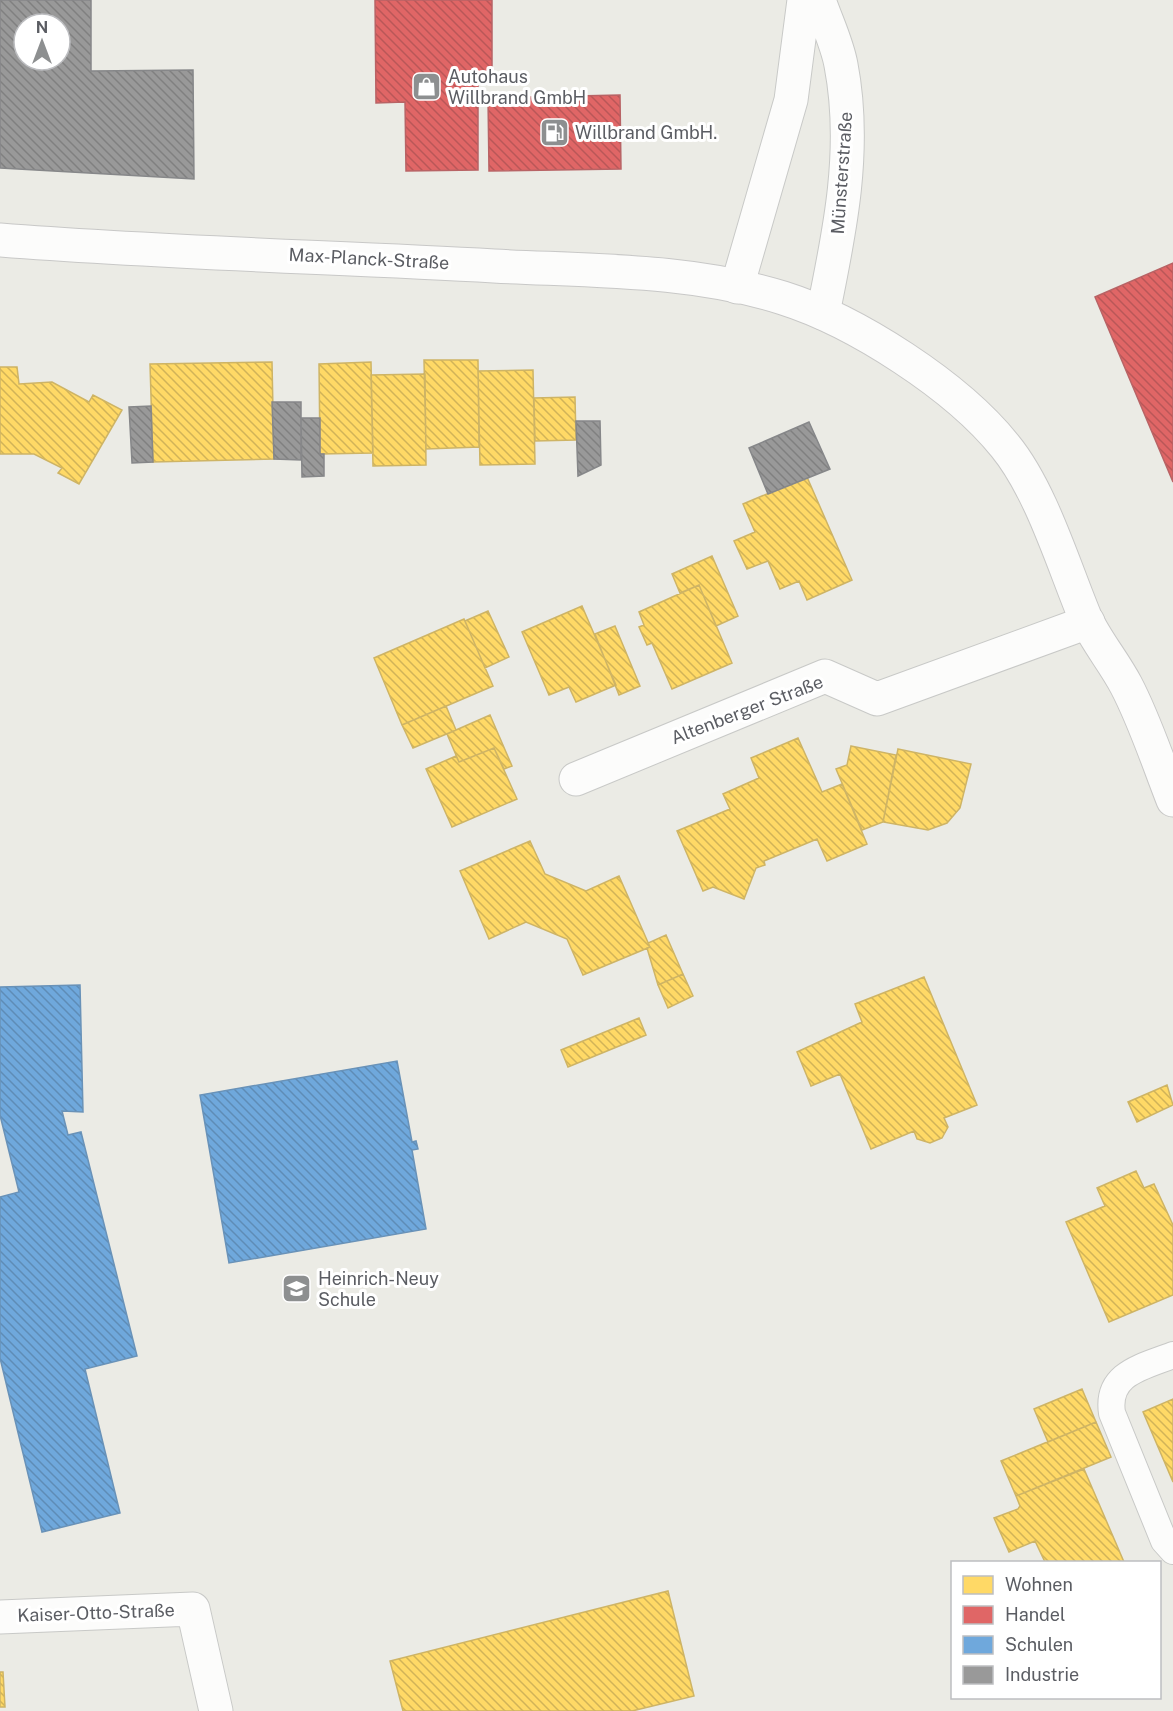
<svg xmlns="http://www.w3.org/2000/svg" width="1173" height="1711" viewBox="0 0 1173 1711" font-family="'Public Sans',sans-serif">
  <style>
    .homes { fill: url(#homes-back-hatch); stroke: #ceb465; stroke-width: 1.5 }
    .shops { fill: url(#shops-back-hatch); stroke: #b86365; stroke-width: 1.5 }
    .schools { fill: url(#schools-back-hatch); stroke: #6992b8; stroke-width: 1.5 }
    .industry { fill: url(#industry-back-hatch); stroke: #868789; stroke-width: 1.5; fill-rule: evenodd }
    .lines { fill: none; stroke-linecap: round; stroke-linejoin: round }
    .service-casing { stroke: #c8c9c7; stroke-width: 28 }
    .minor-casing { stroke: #c8c9c7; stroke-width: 35 }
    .secondary-casing { stroke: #c8c8c7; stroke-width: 35 }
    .service { stroke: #fcfcfb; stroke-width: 26 }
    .minor { stroke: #fcfcfb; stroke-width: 33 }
    .secondary { stroke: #fcfcfb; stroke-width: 33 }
    .labels { text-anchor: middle; stroke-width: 6; stroke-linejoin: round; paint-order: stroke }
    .poi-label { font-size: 18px; fill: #5b5d63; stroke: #fff; text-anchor: start }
    .street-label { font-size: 18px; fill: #5b5d63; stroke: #fff }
  </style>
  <defs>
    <pattern id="homes-back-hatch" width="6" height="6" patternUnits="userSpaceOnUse" patternTransform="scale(1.5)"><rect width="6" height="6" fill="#ffd966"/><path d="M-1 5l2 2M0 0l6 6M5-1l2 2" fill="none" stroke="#d1b358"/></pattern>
    <pattern id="shops-back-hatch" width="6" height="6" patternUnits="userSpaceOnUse" patternTransform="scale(1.5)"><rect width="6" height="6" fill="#e06666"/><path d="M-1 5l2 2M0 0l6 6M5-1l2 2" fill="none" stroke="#b95758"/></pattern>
    <pattern id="schools-back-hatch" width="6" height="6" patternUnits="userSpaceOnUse" patternTransform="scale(1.5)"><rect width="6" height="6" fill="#6fa8dc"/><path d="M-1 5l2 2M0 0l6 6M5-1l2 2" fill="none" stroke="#5e8cb6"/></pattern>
    <pattern id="industry-back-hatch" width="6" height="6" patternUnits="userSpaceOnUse" patternTransform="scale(1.5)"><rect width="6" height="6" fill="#999"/><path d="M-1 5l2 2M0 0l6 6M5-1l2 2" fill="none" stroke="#808080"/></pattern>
  </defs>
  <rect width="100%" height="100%" fill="#ebebe5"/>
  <!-- homes -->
  <path class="homes" d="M424 360H478L479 447 426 449Z
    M272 362 274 459 153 462 150 364Z
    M371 362 373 453 320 454 319 364Z
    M0 367H17L19 384 52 382 89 402 93 395 122 410 79 484 58 473 62 468 34 454H0Z
    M533 370 535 464 480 465 478 371Z
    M425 374 426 465 373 466 371 375Z
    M575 397 576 440 535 441 534 398Z
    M807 477 852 580 807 600 799 581 780 589 768 561 747 569 734 541 755 532 743 504Z
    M712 556 738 616 716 626 699 585 680 593 672 574Z
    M699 585 732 663 672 689 652 643 647 645 639 627 644 625 639 612Z
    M582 606 616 685 576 702 569 687 549 695 522 632Z
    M488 611 509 657 485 668 465 621Z
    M464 619 493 686 402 725 374 658Z
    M615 626 640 686 619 695 595 634Z
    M446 706 456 730 413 748 402 725Z
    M490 715 512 766 504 769 494 748 459 762 447 734Z
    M798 738 822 792 842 784 867 844 827 861 817 839 764 861 765 865 756 868 744 899 713 887 703 891 677 831 730 809 723 794 759 778 751 758Z
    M851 746 896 755 883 822 862 830 836 769 847 765Z
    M494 748 517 799 452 827 426 769 456 756 459 762Z
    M898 749 971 764 960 808 947 823 928 830 883 822Z
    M530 841 545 874 586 891 619 876 650 947 583 975 567 939 526 922 489 939 460 871Z
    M666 935 683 974 658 985 647 948 650 947 648 943Z
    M683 974 693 996 668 1008 658 985Z
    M924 977 977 1105 944 1118 948 1127 942 1138 930 1143 917 1139 914 1131 871 1149 840 1074 811 1086 797 1052 862 1022 855 1004Z
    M639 1018 646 1035 568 1067 561 1050Z
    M1167 1085 1173 1105 1137 1122 1128 1102Z
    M1136 1171 1144 1188 1154 1184 1173 1225V1295L1109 1322 1066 1222 1105 1206 1097 1188Z
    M1082 1389 1096 1422 1048 1442 1034 1409Z
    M1173 1399V1482L1143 1412Z
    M1096 1422 1111 1457 1016 1496 1001 1461Z
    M1084 1469 1124 1562H1045L1035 1541 1009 1552 994 1518 1018 1509 1020 1506 1016 1496Z
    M668 1591 694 1696 632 1711H403L390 1661Z
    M0 1672H3L5 1707H0Z"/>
  <!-- shops -->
  <path class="shops" d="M375 0H492V72H478V170L406 171 405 102 376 103Z
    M620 95 621 169 489 171 488 98Z
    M1173 263V482L1095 297Z"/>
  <!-- schools -->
  <path class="schools" d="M80 985 83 1112 62 1111 68 1135 81 1132 137 1356 85 1369 120 1513 42 1532 0 1358V1197L19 1192 0 1115V987Z
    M397 1061 412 1142 416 1141 418 1149 412 1150 426 1229 229 1263 200 1095Z"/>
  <!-- industry -->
  <path class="industry" d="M0 0H91V71L193 70 194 179 0 168ZM24 24H60V60H24Z
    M272 402H301V460L274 459Z
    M151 406 153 462 132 463 129 407Z
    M301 418H320V454H324V476L302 477Z
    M576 421H600L601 465 578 476Z
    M809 422 830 469 768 494 749 448Z"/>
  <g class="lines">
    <defs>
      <path id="service" d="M1173 1355C1143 1367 1106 1373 1112 1413L1164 1541 1173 1551"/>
      <path id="minor" d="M819 0C826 21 837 43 841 65 857 148 840 231 823 313
        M737 287 791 100 804 0
        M576 779 825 676 877 699 1088 622
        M0 1617 193 1609 216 1711"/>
      <path id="secondary" d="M0 240C165 253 330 257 494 266 590 271 691 269 783 298 856 321 957 386 1005 446 1041 490 1063 564 1085 617 1096 641 1114 662 1126 685 1145 721 1158 762 1173 800"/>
    </defs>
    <!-- service casing -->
    <use href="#service" class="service-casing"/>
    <!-- minor casing -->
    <use href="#minor" class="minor-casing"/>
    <!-- secondary casing -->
    <use href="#secondary" class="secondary-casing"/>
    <!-- service -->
    <use href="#service" class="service"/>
    <!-- minor -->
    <use href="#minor" class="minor"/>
    <!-- secondary -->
    <use href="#secondary" class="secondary"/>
  </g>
  <!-- icons -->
  <defs>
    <symbol id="shop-square" viewBox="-11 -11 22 22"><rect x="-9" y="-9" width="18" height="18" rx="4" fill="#8d8f90" stroke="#fff"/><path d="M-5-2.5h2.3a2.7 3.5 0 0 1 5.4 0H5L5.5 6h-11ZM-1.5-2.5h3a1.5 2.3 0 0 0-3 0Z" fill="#fff"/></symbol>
    <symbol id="fuel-square" viewBox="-11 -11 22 22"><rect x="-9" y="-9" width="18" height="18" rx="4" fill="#8d8f90" stroke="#fff"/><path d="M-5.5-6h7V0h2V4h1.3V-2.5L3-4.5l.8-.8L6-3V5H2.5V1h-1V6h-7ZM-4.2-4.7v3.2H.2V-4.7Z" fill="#fff"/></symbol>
    <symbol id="school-square" viewBox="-11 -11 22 22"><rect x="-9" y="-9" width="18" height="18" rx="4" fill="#8d8f90" stroke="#fff"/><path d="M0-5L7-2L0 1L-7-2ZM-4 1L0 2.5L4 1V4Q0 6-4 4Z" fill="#fff"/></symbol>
  </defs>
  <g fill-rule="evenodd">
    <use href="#shop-square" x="410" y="70" width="33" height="33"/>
    <use href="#fuel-square" x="538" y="116" width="33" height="33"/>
    <use href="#school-square" x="280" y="1272" width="33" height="33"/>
  </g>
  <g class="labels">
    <!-- poi labels -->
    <g class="poi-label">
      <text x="448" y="83">Autohaus<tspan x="448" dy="21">Willbrand GmbH</tspan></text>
      <text x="575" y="139">Willbrand GmbH.</text>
      <text x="318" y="1285">Heinrich-Neuy<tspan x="318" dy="21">Schule</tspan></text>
    </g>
    <!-- street labels -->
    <g class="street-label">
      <text transform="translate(842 173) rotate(-86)" y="6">Münsterstraße</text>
      <text transform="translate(369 259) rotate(3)" y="6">Max-Planck-Straße</text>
      <text transform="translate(747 710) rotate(-21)" y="6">Altenberger Straße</text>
      <text transform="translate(96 1613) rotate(-2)" y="6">Kaiser-Otto-Straße</text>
    </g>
  </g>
  <!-- legend -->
  <rect x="951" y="1561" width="210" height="138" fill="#ffffff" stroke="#bdbec1" stroke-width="1.5"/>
  <rect x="963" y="1576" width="30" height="18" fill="#ffd966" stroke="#bdbec1" stroke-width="1.5"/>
  <text x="1005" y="1591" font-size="18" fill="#5b5d63">Wohnen</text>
  <rect x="963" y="1606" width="30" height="18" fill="#e06666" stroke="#bdbec1" stroke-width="1.5"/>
  <text x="1005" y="1621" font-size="18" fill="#5b5d63">Handel</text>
  <rect x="963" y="1636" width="30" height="18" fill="#6fa8dc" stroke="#bdbec1" stroke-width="1.5"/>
  <text x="1005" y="1651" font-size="18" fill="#5b5d63">Schulen</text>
  <rect x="963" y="1666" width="30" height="18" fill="#999999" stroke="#bdbec1" stroke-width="1.5"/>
  <text x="1005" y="1681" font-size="18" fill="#5b5d63">Industrie</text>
  <!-- north arrow -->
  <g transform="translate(42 42)"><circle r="28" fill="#ffffff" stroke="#bdbec1" stroke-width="1.5"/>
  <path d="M0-4.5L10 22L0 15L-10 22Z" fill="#8d8f90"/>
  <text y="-9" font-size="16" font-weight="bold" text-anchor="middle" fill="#5b5d63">N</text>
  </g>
</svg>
